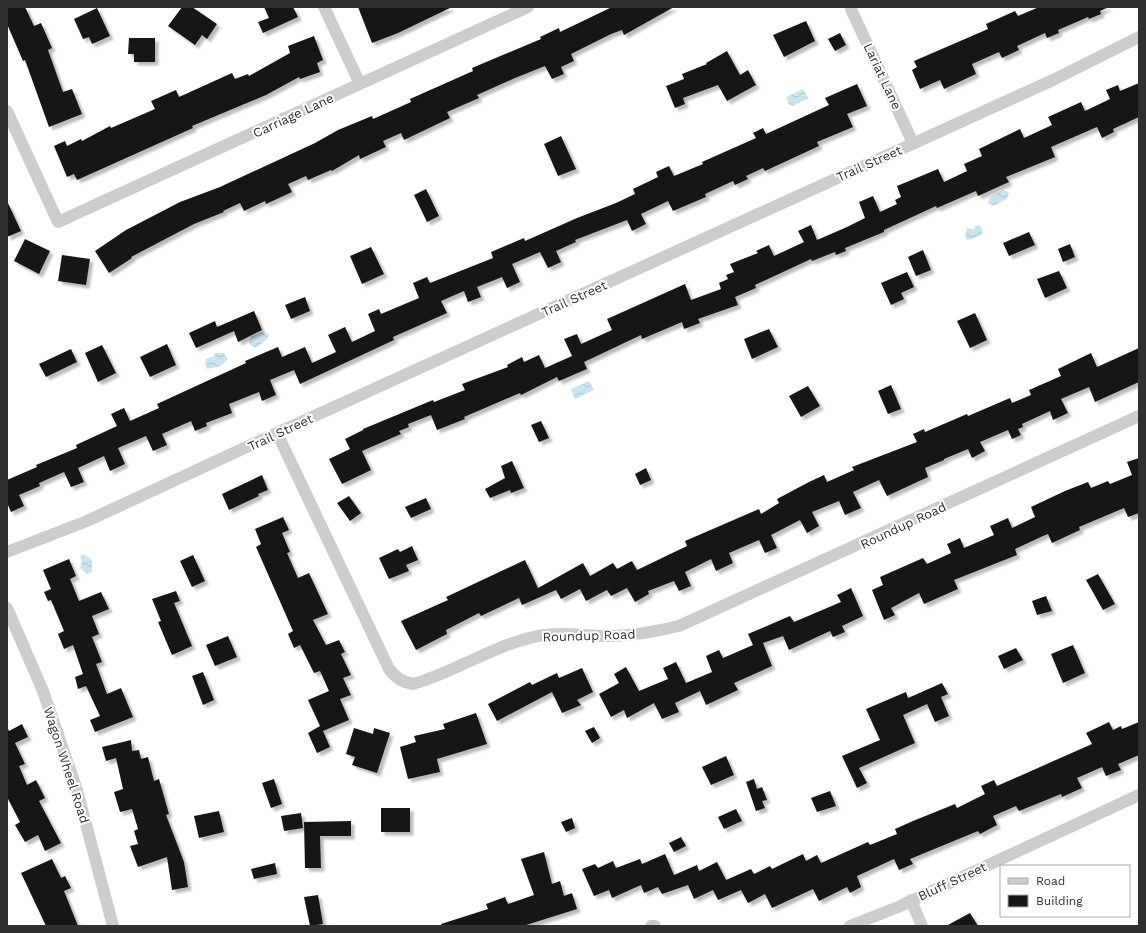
<svg xmlns="http://www.w3.org/2000/svg" width="1146" height="933" viewBox="0 0 1146 933" font-family="'Work Sans',sans-serif">
  <style>
    .water { fill: url(#water-waves) }
    .building { fill: #171717; filter: url(#shadow) }
    .lines { fill: none; stroke-linecap: round; stroke-linejoin: round }
    .minor { stroke: #cdcdcd; stroke-width: 12 }
    .labels { text-anchor: middle; stroke-width: 4; stroke-linejoin: round; paint-order: stroke }
    .street-label { font-size: 13px; fill: #303030; stroke: #fff }
  </style>
  <defs>
    <pattern id="water-waves" width="16" height="10" patternUnits="userSpaceOnUse"><rect width="16" height="10" fill="#cbe3ed"/><path d="M0 5q4-4 8 0t8 0" fill="none" stroke="#afc3cc"/></pattern>
    <filter id="shadow"><feDropShadow dx="3.5" dy="3.5" stdDeviation="1" flood-color="#0004"/></filter>
  </defs>
  <rect width="100%" height="100%" fill="#fff"/>
  <!-- water -->
  <path class="water" d="M803 89 809 99 800 102 799 104 797 103 794 106 789 105 786 97Z
    M1003 190 1009 192 1007 199 993 206 988 203 990 197Z
    M975 226H981L983 232 980 236 967 240 965 236 967 228 974 229Z
    M262 332 269 334 267 339 256 348 250 345 249 342 251 336Z
    M215 353H224L228 359 221 366 207 369 205 363 206 359 214 356Z
    M589 381 594 390 575 399 571 389Z
    M84 554 92 560V572L87 574 80 568 82 562 80 556Z"/>
  <!-- building -->
  <path class="building" d="M7 7H25L34 26 41 23 52 48 48 50 63 92 72 89 82 114 49 127 25 60 23 61 7 24Z
    M182 7H192L217 24 207 39 202 35 195 45 168 26Z
    M264 7H293L298 17 263 33 258 22 269 18Z
    M358 7H452L398 33 372 43Z
    M612 7H674L624 35 622 30 611 34 571 54 574 61 561 67 564 74 552 79 545 66 515 78 477 95 479 98 447 112 450 118 404 140 401 133 383 141 386 147 360 159 359 155 332 171 331 170 308 180 306 176 288 184 292 192 266 204 265 201 244 211 240 203 223 211 224 212 194 224 131 257 132 258 109 273 95 251 126 230 180 202 220 187 315 143 338 130 372 116 373 119 411 102 410 99 473 71 472 68 541 39 540 37 559 28 560 32Z
    M1039 7H1109L1100 11 1101 14 1089 19 1088 17 1058 30 1059 33 1047 38 1045 33 1017 46 1019 50 1002 58 999 52 972 64 976 74 944 89 940 80 920 89 912 70 917 67 914 61 988 29 986 24 1015 11 1018 16Z
    M97 8 110 36 92 44 89 37 83 39 74 19Z
    M806 21 815 41 784 57 773 35Z
    M840 33 846 45 835 51 828 39Z
    M314 36 323 60 317 63 320 72 300 79 299 77 266 95 192 126 193 128 77 180 74 174 67 177 54 146 65 141 67 146 81 139 82 141 110 126 111 128 155 109 151 101 176 90 179 97 232 73 235 79 248 74 249 76 290 53 288 46Z
    M129 38H155V62H134V54H128Z
    M727 51 740 75 748 70 756 85 727 101 718 85 683 98 685 104 675 108 666 86 684 79 682 74 707 64 706 63Z
    M1139 83V117L1113 129 1114 132 1102 138 1097 127 1051 147 1055 157 1006 177 1009 182 978 196 976 191 937 208 936 206 884 230V232L845 248 846 251 836 255 835 252 812 261 811 259 755 285 756 288 735 297 738 305 698 319 700 323 684 329 682 322 642 339 641 335 584 362 587 369 559 381 557 377 521 395 520 393 464 417 465 419 437 430 431 415 408 424 409 427 399 431 401 434 362 451 371 470 342 484 329 459 350 449 345 439 363 430V429L433 400 434 402 465 390 462 384 508 367 507 365 522 357 524 362 539 355 545 368 572 356 564 339 577 334 581 344 612 330 607 319 685 284 691 300 721 289 719 283 728 279 726 275 734 272 730 264 758 253 756 251 769 245 774 256 804 242 798 231 811 225 817 240 847 227 865 218 859 202 873 196 880 212 897 204 895 200 901 197 897 186 938 169 944 182 967 171 964 164 982 156 979 149 1020 129 1024 138 1052 125 1048 117 1081 102 1085 111 1110 99 1106 90 1118 85 1120 91Z
    M857 84 867 106 847 114 853 127 817 142 819 146 765 171 763 168 746 176 748 179 735 185 733 181 705 194 706 197 673 211 668 201 641 214 646 224 632 231 627 220 575 240 576 242 556 251 561 262 548 268 540 252 512 264 520 282 507 288 502 277 477 287 481 297 468 302 464 291 441 301 447 313 393 337 394 340 300 384 294 370 270 380 276 395 262 401 259 392 229 404 232 413 206 423 207 426 195 431 191 421 162 434 167 445 153 451 146 436 118 448 125 464 110 471 104 456 78 468 84 482 71 487 64 472 39 483 40 486 19 495 24 506 11 512 7 503V480L37 467 36 465 77 448 76 445 117 426 111 414 124 408 130 421 159 408 157 404 246 363 245 361 278 347 282 357 305 347 312 363 336 352 328 335 345 327 352 342 375 331 368 314 379 309 381 314 419 298 413 283 427 277 430 283 493 258 491 252 524 238 525 241 577 218 616 203 635 194 633 189 658 177 656 172 669 166 674 176 703 164 702 162 756 138 753 133 763 128 766 134 829 105 825 98Z
    M561 136 576 169 558 176 544 144Z
    M426 189 439 216 427 222 414 195Z
    M7 201 21 231 7 237Z
    M1029 232 1035 245 1009 256 1003 243Z
    M25 239 50 251 39 274 14 261Z
    M1070 244 1075 257 1063 262 1058 249Z
    M371 247 384 274 362 284 350 256Z
    M923 250 931 270 916 276 908 257Z
    M62 255 90 259 86 285 58 281Z
    M1059 271 1067 288 1045 298 1037 279Z
    M907 272 914 287 901 293 904 299 891 305 881 283Z
    M305 297 310 311 291 319 285 305Z
    M254 311 262 330 238 342 234 331 196 348 189 333 215 321 217 327Z
    M975 313 987 340 970 348 957 321Z
    M769 329 778 347 752 359 744 339Z
    M167 344 176 365 150 377 140 357Z
    M102 345 116 373 98 382 85 353Z
    M1139 348V382L1095 402 1089 387 1061 399 1068 413 1053 420 1050 411 1022 424 1023 427 1018 429 1021 435 1012 439 1008 430 980 442 985 451 972 458 968 449 944 459V460L925 468 928 477 887 496 879 480 853 492 861 508 845 515 839 501 812 512 819 526 807 533 800 520 771 535 777 548 765 553 759 540 729 553 733 563 716 571 711 559 685 572 691 586 679 591 674 581 648 591 649 594 635 602 627 588 611 596 607 590 586 601 580 589 561 599 556 590 522 605 519 598 523 596 481 616 479 613 446 630 447 634 416 650 401 621 448 600 446 597 525 560 538 588 583 563 590 576 613 563 617 569 632 561 637 570 687 546 685 541 759 509 761 514 779 503 777 499 809 482 824 475 827 482 854 470 852 467 917 442 913 434 924 429 925 432 967 414 968 416 1010 398 1012 403 1031 395 1029 390 1061 376 1058 369 1091 353 1097 367Z
    M71 349 77 362 46 377 39 364Z
    M891 385 901 409 888 414 878 391Z
    M808 386 820 406 801 417 789 396Z
    M541 421 549 438 539 442 531 425Z
    M1139 458V513L1128 517 1124 508 1079 527 1080 530 1052 543 1048 534 1043 536 1015 549 1017 555 954 580 958 589 924 604 919 593 891 608 895 615 884 620 872 590 883 585 880 577 923 558 927 564 951 553 947 544 960 538 964 548 994 535 990 526 1008 518 1012 528 1035 517 1031 507 1065 491 1088 482 1091 488 1108 481 1110 484 1132 475 1127 462Z
    M512 461 524 488 511 493 510 490 490 498 485 489 505 478 501 466Z
    M646 468 651 480 640 485 635 474Z
    M262 475 268 490 258 494 259 496 229 510 222 494Z
    M349 496 361 513 350 521 337 503Z
    M426 498 431 509 411 518 405 507Z
    M283 517 289 530 282 533 290 552 287 553 298 578 309 573 328 614 313 620 326 645 339 640 345 652 341 654 351 675 343 678 351 695 340 699 349 720 323 731 330 747 317 753 308 733 320 726 308 700 329 691 320 671 314 673 300 645 294 648 288 634 293 631 256 547 261 544 255 529Z
    M412 546 418 560 406 565 409 571 389 579 379 558 398 549 400 552Z
    M193 555 205 581 192 587 180 561Z
    M69 559 76 576 70 579 79 601 101 592 109 609 92 616 99 634 92 637 102 662 96 664 107 694 121 688 133 717 95 732 90 720 100 716 86 686 78 689 75 677 83 674 73 645 64 649 58 634 64 631 51 600 48 601 44 592 51 589 43 570Z
    M1098 574 1115 604 1103 610 1086 580Z
    M851 588 863 616 842 626 845 632 833 637 830 631 789 650 783 636 763 643 772 666 734 683 738 690 706 705 700 691 675 703 679 712 662 719 654 703 627 718 624 710 611 717 599 694 619 683 614 674 626 667 639 691 668 679 663 668 676 662 686 683 712 672 706 656 719 650 723 658 753 645 748 634 790 616 794 622 841 602 837 595Z
    M176 591 180 601 174 603 192 646 172 655 158 622 161 621 152 599Z
    M1046 596 1052 611 1037 615 1032 601Z
    M228 636 237 657 215 666 206 645Z
    M1073 645 1085 673 1063 683 1051 654Z
    M1016 648 1023 660 1004 669 998 656Z
    M582 668 593 692 577 700 581 705 562 713 552 692 497 721 488 704 530 682 532 685 557 673 559 678Z
    M203 672 214 700 203 705 192 676Z
    M942 683 948 694 941 697 949 716 935 722 927 704 903 715 915 743 859 768 867 783 857 788 842 756 880 740 866 709 906 692 908 698Z
    M476 713 487 744 437 759 440 772 408 779 400 747 416 742 414 736 445 729 443 724Z
    M1109 722 1113 730 1121 726 1122 729 1139 722V755L1118 764 1121 770 1106 776 1102 767 1077 778 1082 788 1062 797 1061 794 1019 811 1016 806 993 816 997 825 980 834 978 831 910 859 913 864 899 870 894 859 857 876 861 887 850 893 847 887 819 901 813 889 772 908 765 894 748 903 741 890 718 900 713 890 694 899 688 885 662 894 658 887 644 893 641 885 612 898 609 890 594 896 582 869 595 864 598 868 613 861 616 868 640 859 642 864 665 854 674 875 697 865 699 871 717 862 726 880 751 869 754 874 770 866 772 869 803 854 806 861 817 855 821 863 868 842 870 845 897 834 895 829 913 821 955 804 957 808 985 794 981 786 994 780 997 786 1092 744 1086 733Z
    M22 724 28 737 15 743 25 764 19 766 27 785 36 780 45 798 39 801 61 843 45 851 38 835 25 842 15 825 20 822 7 797V727L9 731Z
    M594 727 600 738 592 743 585 731Z
    M354 728 373 734 374 728 390 733 377 773 352 765 355 757 346 754Z
    M131 740 132 751 139 750 141 759 148 757 154 781 159 779 169 814 166 815 184 862 188 887 172 890 167 857 138 867 130 846 138 844 134 831 138 829 132 809 120 812 114 792 123 789 116 758 106 761 102 747Z
    M726 756 734 775 711 785 702 767Z
    M274 779 282 804 271 808 262 783Z
    M754 779 757 789 762 787 767 800 762 801 765 808 756 811 746 782Z
    M830 791 836 806 817 812 811 798Z
    M381 808H410V832H381Z
    M736 809 742 821 724 829 718 817Z
    M219 811 224 832 199 838 194 816Z
    M301 813 303 828 284 831 281 816Z
    M572 818 575 828 566 832 561 822Z
    M351 821V836H320L321 868H305L304 822Z
    M681 837 686 846 674 852 669 843Z
    M544 852 552 884 560 881 564 896 572 893 577 909 523 926H442L441 924 488 909 486 904 505 897 508 904 534 895 521 859Z
    M52 859 61 878 65 876 71 888 64 891 78 926H46L21 873Z
    M275 863 277 874 254 879 251 869Z
    M318 895 323 924 310 926 304 897Z
    M970 913 978 926H946Z"/>
  <g class="lines">
    <!-- minor -->
    <path class="minor" d="M324 7 360 84
      M851 9 913 143
      M7 111 58 222 528 7
      M277 433 389 669C396 678 402 682 413 684 456 672 493 645 538 636 563 631 588 637 613 636 636 635 658 631 679 626L1139 416
      M7 552 87 521 277 433 1053 80 1139 37
      M7 608 43 691 77 790 113 926
      M911 900 922 926
      M651 926H655
      M850 926 898 907 1139 795"/>
  </g>
  <g class="labels">
    <!-- street labels -->
    <g class="street-label">
      <text transform="translate(883 76) rotate(65)" y="5">Lariat Lane</text>
      <text transform="translate(293 115) rotate(-25)" y="5">Carriage Lane</text>
      <text transform="translate(869 163) rotate(-24)" y="5">Trail Street</text>
      <text transform="translate(574 298) rotate(-24)" y="5">Trail Street</text>
      <text transform="translate(280 432) rotate(-25)" y="5">Trail Street</text>
      <text transform="translate(903 525) rotate(-25)" y="5">Roundup Road</text>
      <text transform="translate(589 635) rotate(-2)" y="5">Roundup Road</text>
      <text transform="translate(67 765) rotate(72)" y="5">Wagon Wheel Road</text>
      <text transform="translate(952 881) rotate(-25)" y="5">Bluff Street</text>
    </g>
  </g>
  <!-- border -->
  <rect width="1146" height="933" fill="none" stroke="#303030" stroke-width="16"/>
  <!-- legend -->
  <rect x="1000" y="865" width="130" height="52" fill="#ffffff" stroke="#acacac"/>
  <rect x="1008" y="878" width="20" height="6" fill="#cdcdcd" stroke="#acacac"/>
  <text x="1036" y="885" font-size="12" fill="#303030">Road</text>
  <rect x="1008" y="895" width="20" height="12" fill="#171717" stroke="#acacac"/>
  <text x="1036" y="905" font-size="12" fill="#303030">Building</text>
</svg>
